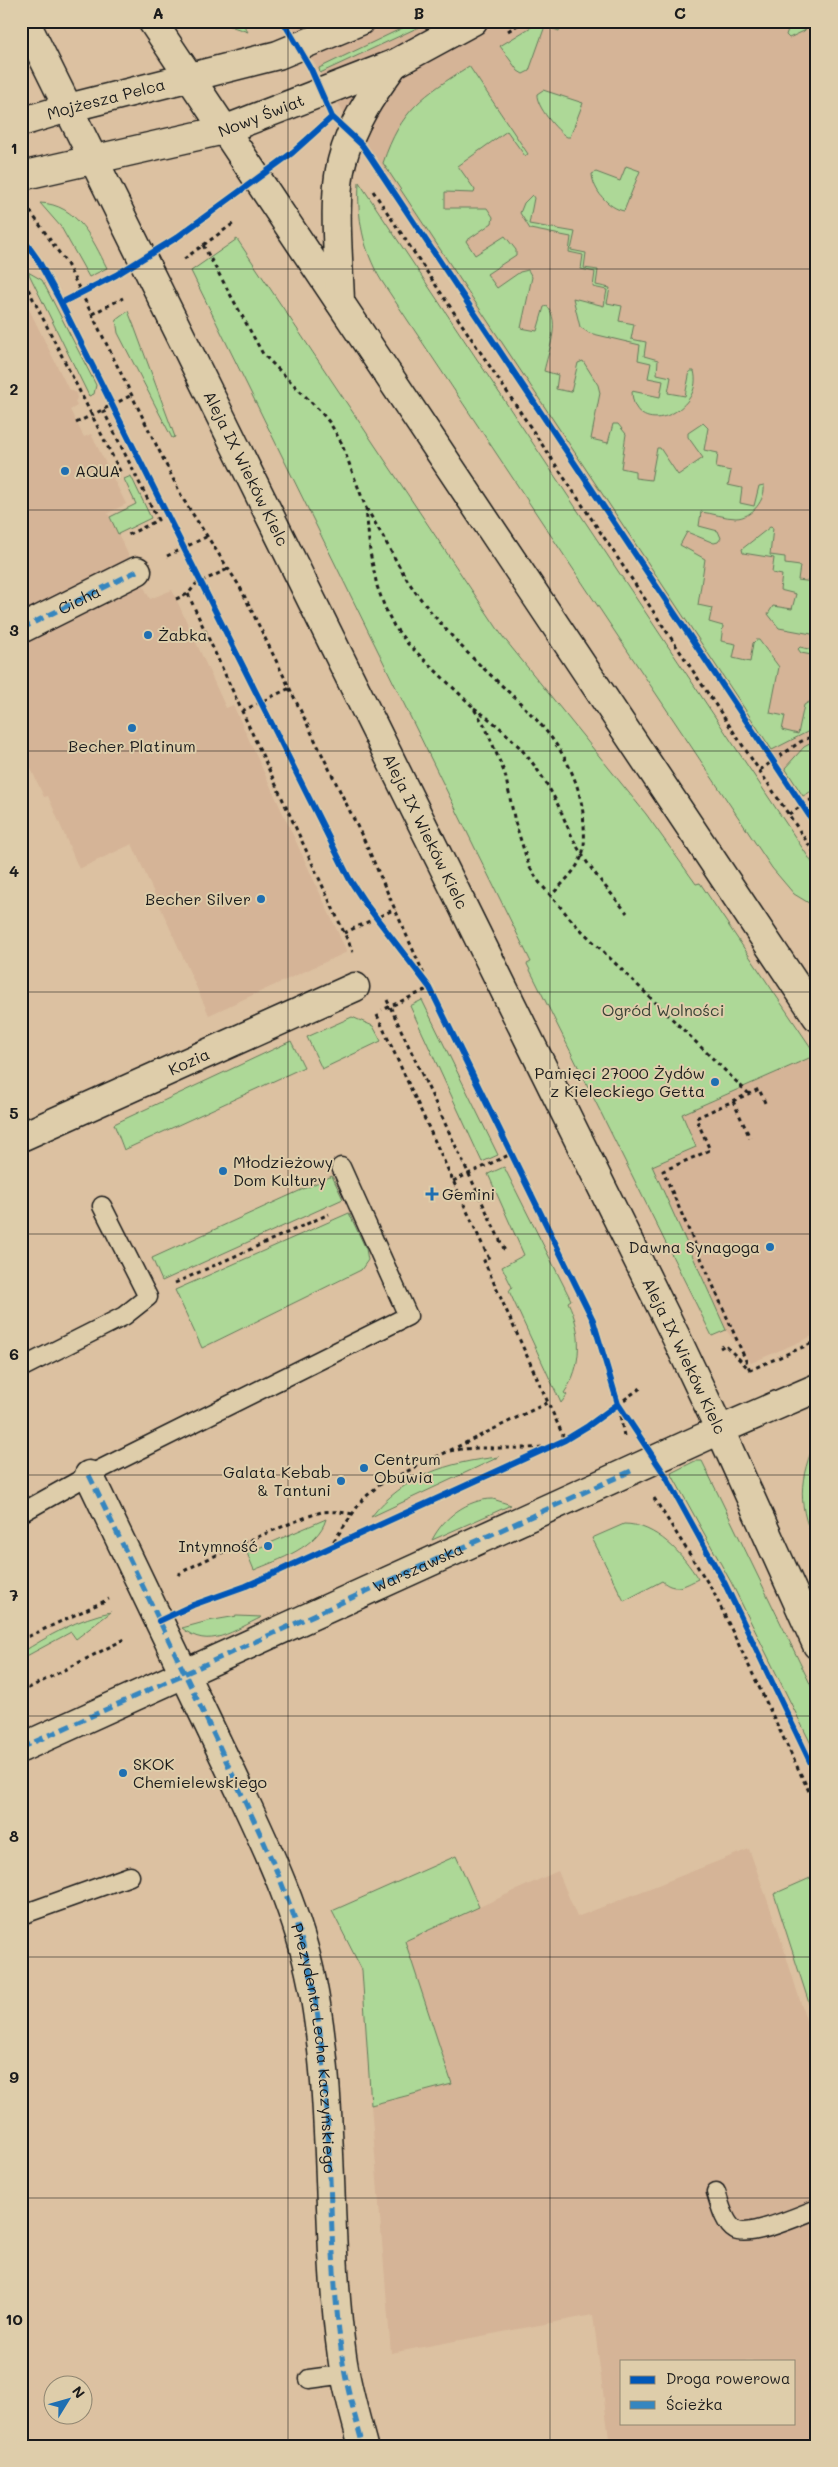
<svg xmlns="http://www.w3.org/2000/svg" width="838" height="2467" viewBox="0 0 838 2467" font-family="Mali,sans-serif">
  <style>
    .built { fill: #d5b497; fill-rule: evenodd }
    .green { fill: #add897; stroke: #647a5a }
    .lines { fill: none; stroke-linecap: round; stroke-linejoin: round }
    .service-casing { stroke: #1c1c1c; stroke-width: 21 }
    .minor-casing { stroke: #1c1c1c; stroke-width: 31 }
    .secondary-casing { stroke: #1c1c1c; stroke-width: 31 }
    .path { stroke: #1c1c1c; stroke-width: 3; stroke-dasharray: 4 4; stroke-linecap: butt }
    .service { stroke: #decdaa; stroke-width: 18 }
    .minor { stroke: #decdaa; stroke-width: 28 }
    .secondary { stroke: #decdaa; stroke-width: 28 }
    .quiet { stroke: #3686bf; stroke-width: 5; stroke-dasharray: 10 5; stroke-linecap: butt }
    .cycleway-casing { stroke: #decdaa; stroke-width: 9 }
    .cycleway { stroke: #0057b8; stroke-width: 6 }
    .grid { fill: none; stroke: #1c1c1c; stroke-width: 1; stroke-opacity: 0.55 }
    .poi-dot { fill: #1f6fb2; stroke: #decdaa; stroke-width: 2 }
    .labels { text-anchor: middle; stroke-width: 4; stroke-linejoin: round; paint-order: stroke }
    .street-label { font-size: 16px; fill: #1c1c1c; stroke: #decdaa }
    .poi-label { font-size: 16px; fill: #1c1c1c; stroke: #decdaa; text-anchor: start }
    .park-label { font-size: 16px; fill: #394235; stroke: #decdaa }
    .neatline { fill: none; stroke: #1c1c1c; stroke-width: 2 }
    .grid-label { font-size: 16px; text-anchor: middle; font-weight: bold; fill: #1c1c1c }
  </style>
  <rect width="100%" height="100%" fill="#dcc1a1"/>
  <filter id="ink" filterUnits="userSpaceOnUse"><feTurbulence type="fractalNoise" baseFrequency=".02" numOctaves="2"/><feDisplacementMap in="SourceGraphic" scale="10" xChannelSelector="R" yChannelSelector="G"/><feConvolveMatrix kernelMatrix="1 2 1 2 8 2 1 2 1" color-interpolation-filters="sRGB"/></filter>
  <g filter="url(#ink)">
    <!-- built -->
    <path class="built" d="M289 21H817V756L784 772 773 760 352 126Z
      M21 293 68 388 76 393 77 398 75 402 77 406 70 410 84 437 91 434 126 504 108 513 143 585 150 599 172 590 226 708 233 705 347 952 209 1015 132 844 79 869 48 796 44 797 21 747Z
      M816 1055 817 1334 751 1363 726 1330 652 1166 696 1147 682 1114Z
      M749 1849 777 1927 817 2055V2446H610L593 2315 391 2353 371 2105 452 2084 405 1941 558 1871 577 1917ZM622 2361H794V2423H622Z"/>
    <!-- green -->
    <path class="green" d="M215 21H241L248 32Z
      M417 21H432L320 73 319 68Z
      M541 21H563L559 31 545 26 529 71 523 74 518 71 500 46Z
      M791 21H813L804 31 789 38 786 35Z
      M469 66 528 154 525 156 507 131 458 166 475 190 474 193 445 192V208H487L493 217 492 223 466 241 475 255 505 236 516 250V255L487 274 497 288 520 272 528 270 532 277 521 328 537 331 544 307 547 306C561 322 548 352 544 371L558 375 556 389 571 392 578 363 583 361 598 385 600 393 591 439 608 443 613 424H618L626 434 621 468 635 471V478L651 480 657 448H660L678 475 703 458 688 437V433L703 423 708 428 704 450 718 453 716 468 731 471 728 485 742 488 740 503 754 506 759 486 764 485C766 499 752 518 736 518 725 518 712 513 701 512L699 526 718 531 721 538 718 542 714 543 687 532 680 545 705 559 698 605 712 608 709 622 723 626 721 641 736 644 733 658 750 662 753 643 756 640H759L779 667 770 713 785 716 782 730 798 734 804 705 809 702 817 705V727L772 750 383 163C401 109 423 96 469 66Z
      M543 90 583 103 570 137H567C557 131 536 106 537 94Z
      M626 166 640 171 624 211C608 208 593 190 592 174L596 172 620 181Z
      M359 182 817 870V908L794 894 772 868 381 280C363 250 357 217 359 182Z
      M532 195 534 198 529 224 575 232 571 250 586 253 584 268 598 270 596 285 610 288 607 303 622 306 619 321 634 324 631 339 646 342 644 356 658 360 657 374 671 377 668 393 685 396 690 371H694C705 412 633 442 632 391L660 397 663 381 648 378 651 363 638 360 640 345 589 333 580 327 573 298 604 306 607 290 593 287 595 272 581 269 583 255 569 252 571 237 530 229 520 213 524 203Z
      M40 203C77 204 93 240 107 268L89 277 61 227Z
      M237 239 503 637 646 814 696 884 700 883 816 1055 682 1114 696 1147 652 1166 726 1330 712 1336 527 964 531 962 191 271Z
      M28 272 42 280 96 385 94 394 89 396Z
      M128 311 134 326 175 437 172 438 118 333 116 320Z
      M131 476 151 518 118 534 110 517 136 504 124 479Z
      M770 527 773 528 770 555 785 557V564L800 566 798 580 813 582 811 598 817 599V635L779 628 768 614 773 606 792 609 796 594 780 590 782 575 772 573 774 558 743 553 742 549Z
      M800 647 817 651V656L801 653 798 649Z
      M817 740V788L803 796 785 768 804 747Z
      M422 1000 498 1155 482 1162 410 1006Z
      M352 1017 373 1026 381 1041 322 1069 307 1037Z
      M291 1041 304 1067 124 1150 114 1124Z
      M504 1167 571 1300 568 1302C582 1331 583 1366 564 1393L567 1395 561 1403 509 1291 512 1287 502 1267 524 1255 488 1174Z
      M332 1176 343 1199 162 1281 152 1258Z
      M349 1213 366 1249 368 1260 361 1270 202 1348 175 1290Z
      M817 1439V1546C797 1509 798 1477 817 1439Z
      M499 1457 371 1517C403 1476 448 1462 499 1457Z
      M695 1461H702L704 1465 817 1698V1756L732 1584 671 1473Z
      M493 1499 511 1505 432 1540C443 1518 467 1499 493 1499Z
      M326 1519C318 1547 278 1560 254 1570L247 1553Z
      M624 1524C656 1524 683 1554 698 1579 684 1586 675 1592 662 1581L624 1601 592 1538Z
      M111 1612 76 1639 71 1632 21 1659V1653C48 1636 79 1618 111 1612Z
      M237 1616 262 1617C234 1630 209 1651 182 1628L208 1621Z
      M456 1856 479 1907 405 1941 452 2084 371 2105 362 1970 332 1911Z
      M817 1875V2028L774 1894Z"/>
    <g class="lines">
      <defs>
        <path id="service" d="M23 1367 124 1316 148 1297 102 1206
          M21 1513 89 1475 408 1316 341 1167
          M21 1915 130 1876
          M716 2192C720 2204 724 2223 735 2230 750 2238 801 2215 817 2209
          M309 2379 346 2374"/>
        <g id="minor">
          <path id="s1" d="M21 122 68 108 278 55 360 21"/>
          <path id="s2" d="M21 176 224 130 394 64 473 21"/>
          <path d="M21 629 137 571"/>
          <path id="s3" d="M21 1137 355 987"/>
          <path id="s4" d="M89 1475C136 1572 183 1669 229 1767 261 1836 297 1906 312 1982 336 2105 325 2232 342 2356 346 2386 355 2416 363 2446"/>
          <path id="s5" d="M21 1748 720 1430"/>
        </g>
        <g id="secondary">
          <path id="s6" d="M25 21 676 1337 720 1430 817 1645"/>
          <path d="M152 21 817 1017"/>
          <path d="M340 302C339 262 332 199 342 161 351 125 372 94 394 64"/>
          <path d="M720 1430 817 1388"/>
        </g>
      </defs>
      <!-- service casing -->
      <use href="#service" class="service-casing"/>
      <!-- minor casing -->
      <use href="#minor" class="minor-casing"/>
      <!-- secondary casing -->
      <use href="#secondary" class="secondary-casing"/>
      <!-- path -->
      <path class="path" d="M508 31 524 21
        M373 191 817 857
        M30 211 67 264 183 499 240 587 365 842 430 988 382 1010
        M203 245 263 354 320 411 330 423 341 442 366 508 370 552 377 586 385 608 394 626 408 644 472 706 485 726 505 774 515 822 529 866 539 882 574 923 749 1094
        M21 251V252
        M184 259 234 223
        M21 275 121 473
        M92 314 123 298
        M103 410 158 520 128 535
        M76 423 132 395
        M366 508C382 533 394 559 410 584 422 602 436 618 450 634 501 693 572 730 583 813 584 825 586 844 582 855 577 871 560 885 550 897
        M167 556 206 537
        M188 594 353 952
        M176 599 188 594 196 584 228 569
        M474 708C511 733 538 764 558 805 566 822 572 840 583 856 596 877 612 894 627 913
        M242 711 290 688
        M760 770 800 742 817 734
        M789 814 817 796
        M344 933 395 909
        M387 1000 505 1251
        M377 1015 489 1259 484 1261 565 1440
        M733 1101 750 1138
        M453 1181 511 1154
        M175 1283 329 1214
        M720 1348 725 1345 750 1370 817 1341
        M750 1370 663 1171 710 1150 696 1118 759 1089 766 1105
        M624 1436 618 1404 642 1387
        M450 1451C484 1444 521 1452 555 1445
        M654 1498 713 1591 817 1808
        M329 1548 362 1500 379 1485 549 1402
        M178 1575C183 1568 306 1515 322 1512 332 1511 342 1512 352 1514
        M21 1640 109 1599
        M21 1692 127 1638"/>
      <!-- service -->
      <use href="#service" class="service"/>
      <!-- minor -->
      <use href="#minor" class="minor"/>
      <!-- secondary -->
      <use href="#secondary" class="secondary"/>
      <!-- quiet -->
      <g class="quiet">
        <path id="s7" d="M21 629 137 571"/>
        <path d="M89 1475C136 1572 183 1669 229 1767 261 1836 297 1906 312 1982 336 2105 325 2232 342 2356 346 2386 355 2416 363 2446"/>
        <path d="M21 1748 631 1471"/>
      </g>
      <defs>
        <path id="cycleway" d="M283 21 310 67 332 117 362 145 371 158 817 827
          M21 236 38 260 58 297 350 880 365 903 430 988 593 1320 618 1404 665 1475 725 1584 817 1776
          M61 303 116 275 176 238 292 153 332 117
          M159 1621 193 1605 246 1586 565 1440 588 1426 618 1404"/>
      </defs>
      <!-- cycleway casing -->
      <use href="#cycleway" class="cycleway-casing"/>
      <!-- cycleway -->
      <use href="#cycleway" class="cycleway"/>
    </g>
  </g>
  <!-- grid -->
  <path class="grid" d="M288 21V2446M550 21V2446M21 269H817M21 510H817M21 751H817M21 992H817M21 1234H817M21 1475H817M21 1716H817M21 1957H817M21 2198H817"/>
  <!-- markers -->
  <g class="poi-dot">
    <circle cx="65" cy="471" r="5"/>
    <circle cx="148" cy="635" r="5"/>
    <circle cx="132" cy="728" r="5"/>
    <circle cx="261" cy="899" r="5"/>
    <circle cx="715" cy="1082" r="5"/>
    <circle cx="223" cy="1171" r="5"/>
    <path d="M429.5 1186.5h5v5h5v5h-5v5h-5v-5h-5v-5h5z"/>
    <circle cx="770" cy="1247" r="5"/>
    <circle cx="364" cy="1468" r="5"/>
    <circle cx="341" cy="1481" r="5"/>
    <circle cx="268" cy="1546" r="5"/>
    <circle cx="123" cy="1773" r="5"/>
  </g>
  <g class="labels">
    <!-- street labels -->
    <g class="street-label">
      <text dy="6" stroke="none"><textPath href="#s1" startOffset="88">Mojżesza Pelca</textPath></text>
      <text dy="6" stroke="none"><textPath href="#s2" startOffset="248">Nowy Świat</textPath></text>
      <text dy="6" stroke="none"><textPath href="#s6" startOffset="499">Aleja IX Wieków Kielc</textPath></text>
      <text dy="6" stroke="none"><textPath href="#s7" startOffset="65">Cicha</textPath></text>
      <text dy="6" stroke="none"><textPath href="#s6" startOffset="904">Aleja IX Wieków Kielc</textPath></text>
      <text dy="6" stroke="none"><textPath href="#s3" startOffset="184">Kozia</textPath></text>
      <text dy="6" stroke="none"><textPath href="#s6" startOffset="1489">Aleja IX Wieków Kielc</textPath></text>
      <text dy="6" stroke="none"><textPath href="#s5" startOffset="436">Warszawska</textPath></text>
      <text dy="6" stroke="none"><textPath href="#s4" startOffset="621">Prezydenta Lecha Kaczyńskiego</textPath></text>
    </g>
    <!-- poi labels -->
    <g class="poi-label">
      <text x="75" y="477">AQUA</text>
      <text x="158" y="641">Żabka</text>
      <text x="132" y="752" text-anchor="middle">Becher Platinum</text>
      <text x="251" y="905" text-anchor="end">Becher Silver</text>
      <text x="705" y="1079" text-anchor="end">Pamięci 27000 Żydów<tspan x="705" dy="18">z Kieleckiego Getta</tspan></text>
      <text x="233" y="1168">Młodzieżowy<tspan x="233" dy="18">Dom Kultury</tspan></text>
      <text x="442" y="1200">Gemini</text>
      <text x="760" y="1253" text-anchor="end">Dawna Synagoga</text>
      <text x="374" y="1465">Centrum<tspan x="374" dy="18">Obuwia</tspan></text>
      <text x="331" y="1478" text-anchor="end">Galata Kebab<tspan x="331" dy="18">&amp; Tantuni</tspan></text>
      <text x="258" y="1552" text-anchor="end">Intymność</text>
      <text x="133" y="1770">SKOK<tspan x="133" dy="18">Chemielewskiego</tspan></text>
    </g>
    <!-- park labels -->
    <g class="park-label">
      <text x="663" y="1016">Ogród Wolności</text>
    </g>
  </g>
  <!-- margin -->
  <rect width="838" height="2467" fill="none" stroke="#decdaa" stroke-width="55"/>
  <!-- legend -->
  <rect x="620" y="2360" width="175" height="65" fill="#decdaa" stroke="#908671"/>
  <rect x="630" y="2376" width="25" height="8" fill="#0057b8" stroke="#908671"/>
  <text x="666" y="2384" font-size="15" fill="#1c1c1c">Droga rowerowa</text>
  <rect x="630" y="2401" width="25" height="8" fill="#3686bf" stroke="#908671"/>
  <text x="666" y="2410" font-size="15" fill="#1c1c1c">Ścieżka</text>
  <!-- north arrow -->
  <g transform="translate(68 2400) rotate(53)"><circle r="24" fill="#decdaa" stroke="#908671"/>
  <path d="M0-4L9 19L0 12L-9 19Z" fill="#1f6fb2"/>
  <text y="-8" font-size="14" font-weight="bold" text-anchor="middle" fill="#1c1c1c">N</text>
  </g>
  <rect x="28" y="28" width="782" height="2412" class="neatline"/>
  <g class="grid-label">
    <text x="158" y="19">A</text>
    <text x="419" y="19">B</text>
    <text x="680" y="19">C</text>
    <text x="14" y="154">1</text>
    <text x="14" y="395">2</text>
    <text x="14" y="636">3</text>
    <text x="14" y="877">4</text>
    <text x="14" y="1119">5</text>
    <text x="14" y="1360">6</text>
    <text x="14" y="1601">7</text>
    <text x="14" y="1842">8</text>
    <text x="14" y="2083">9</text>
    <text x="14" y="2325">10</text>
  </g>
</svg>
